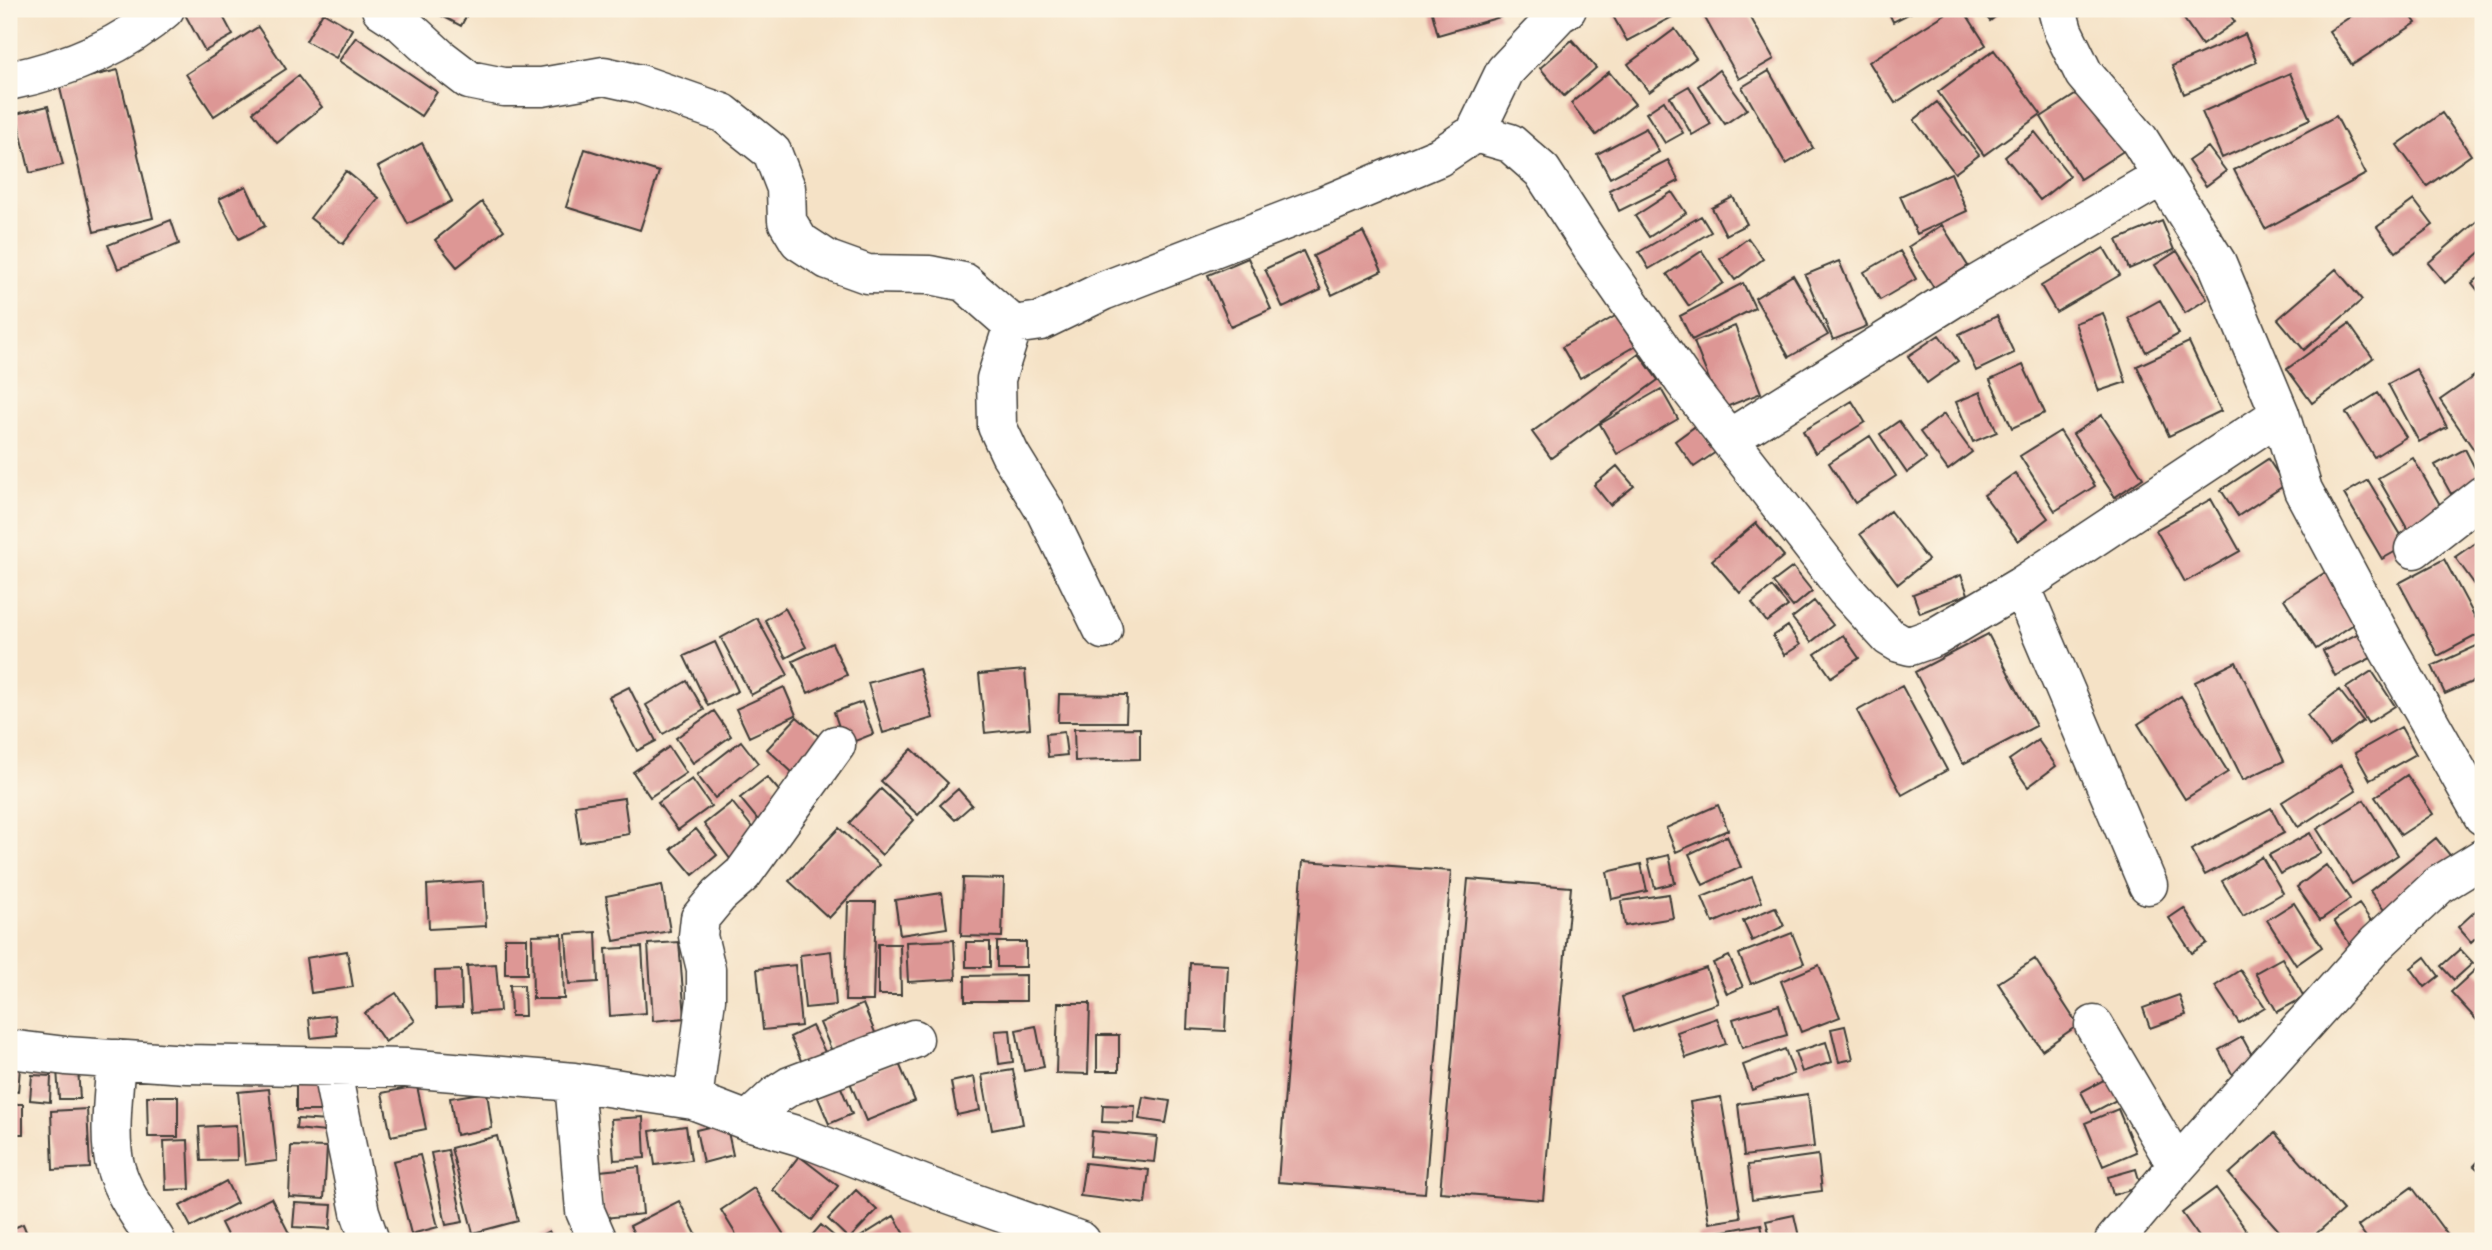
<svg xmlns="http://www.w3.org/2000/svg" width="2492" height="1250" viewBox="0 0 2492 1250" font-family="Pangolin,sans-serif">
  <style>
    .building { fill: #dd9795 }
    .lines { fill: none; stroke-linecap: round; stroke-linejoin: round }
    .minor-casing { stroke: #3d3a36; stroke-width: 41 }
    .minor { stroke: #fff; stroke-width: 38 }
  </style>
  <rect width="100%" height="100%" fill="#fcf5e5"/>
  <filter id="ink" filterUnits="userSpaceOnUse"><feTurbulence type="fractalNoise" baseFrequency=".0143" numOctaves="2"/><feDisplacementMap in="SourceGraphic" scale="14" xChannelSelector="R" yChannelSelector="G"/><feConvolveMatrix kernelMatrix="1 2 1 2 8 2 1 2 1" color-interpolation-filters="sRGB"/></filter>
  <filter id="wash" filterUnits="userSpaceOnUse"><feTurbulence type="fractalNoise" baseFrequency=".00686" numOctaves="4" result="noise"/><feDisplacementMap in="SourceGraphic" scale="28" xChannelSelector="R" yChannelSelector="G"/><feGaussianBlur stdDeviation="1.57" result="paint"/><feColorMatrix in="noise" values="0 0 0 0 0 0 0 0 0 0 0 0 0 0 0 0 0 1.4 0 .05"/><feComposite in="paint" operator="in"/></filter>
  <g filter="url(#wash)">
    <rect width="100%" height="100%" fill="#f5e2c6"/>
    <g id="blocks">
      <!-- building -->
      <path class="building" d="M182 9H219L233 35 205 51Z
        M429 9H470L461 26Z
        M1431 9H1497L1500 17 1438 35Z
        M1609 9H1667L1672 17 1627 41Z
        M1700 9H1746L1774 59 1739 79Z
        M1887 9H1918L1893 22Z
        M1953 9H1963L1986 45 1895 103 1869 62Z
        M1980 9H2005L1990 21Z
        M2177 9H2226L2235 22 2202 45Z
        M2362 9H2406L2416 23 2352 65 2329 31Z
        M323 12 352 29 336 58 306 41Z
        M258 27 286 69 214 116 186 74Z
        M1675 29 1696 58 1649 92 1628 64Z
        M2245 34 2257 62 2184 94 2172 66Z
        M356 37 437 92 421 116 339 61Z
        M1572 40 1596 68 1564 96 1540 68Z
        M1994 50 2041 114 1984 155 1938 92Z
        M118 70 153 218 94 232 59 84Z
        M1719 70 1747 109 1725 124 1698 86Z
        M1769 71 1813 148 1786 164 1742 87Z
        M1609 72 1635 104 1596 135 1571 103Z
        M2290 73 2310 119 2222 158 2202 112Z
        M298 76 322 107 277 143 253 112Z
        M1689 86 1711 124 1692 135 1670 97Z
        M2086 88 2125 150 2080 179 2041 117Z
        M1664 101 1683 133 1665 143 1646 113Z
        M1937 102 1979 155 1955 173 1914 120Z
        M48 106 63 165 30 173 16 114Z
        M2442 113 2471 155 2427 186 2397 145Z
        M2336 116 2366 174 2265 229 2234 170Z
        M1646 128 1659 152 1610 178 1597 154Z
        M2035 132 2070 176 2040 200 2005 157Z
        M422 143 452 201 408 224 378 167Z
        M2208 147 2226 171 2206 186 2188 161Z
        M585 149 659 172 640 230 566 207Z
        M1668 160 1679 181 1619 211 1609 190Z
        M346 171 379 198 343 244 310 218Z
        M1951 173 1967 211 1917 234 1900 196Z
        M246 186 265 226 239 239 219 199Z
        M1672 192 1686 213 1649 237 1635 216Z
        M1733 197 1747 224 1726 235 1712 208Z
        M2414 200 2433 225 2396 252 2377 227Z
        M482 202 504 230 457 267 435 240Z
        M1701 216 1711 232 1649 269 1639 252Z
        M2483 216V250L2445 283 2428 263Z
        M171 220 179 244 118 269 108 245Z
        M2162 221 2174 250 2129 269 2117 240Z
        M1942 225 1968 266 1934 288 1908 247Z
        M1363 232 1382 271 1332 295 1313 256Z
        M1748 238 1763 259 1735 280 1720 259Z
        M2104 248 2120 275 2056 312 2041 286Z
        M1303 251 1321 290 1283 308 1265 269Z
        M1702 251 1723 283 1689 306 1667 274Z
        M1900 251 1916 279 1880 300 1864 272Z
        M2177 251 2207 299 2185 313 2155 265Z
        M1248 258 1271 309 1231 327 1208 275Z
        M1839 261 1867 326 1833 340 1805 275Z
        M2336 269 2362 300 2304 350 2278 319Z
        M1793 275 1828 335 1789 357 1755 298Z
        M2483 275V297L2472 283Z
        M1743 283 1755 308 1692 340 1680 316Z
        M2160 300 2179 334 2146 352 2128 318Z
        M2103 313 2126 382 2099 391 2075 323Z
        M1617 315 1635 346 1580 378 1562 347Z
        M1997 316 2014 353 1976 371 1959 334Z
        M2349 324 2373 358 2312 403 2287 369Z
        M1735 326 1761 393 1721 409 1694 342Z
        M1939 335 1958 361 1927 383 1908 356Z
        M2189 342 2221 411 2169 436 2137 366Z
        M1639 354 1658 380 1551 458 1532 432Z
        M2023 365 2045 413 2012 428 1990 380Z
        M2416 369 2447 427 2419 442 2388 384Z
        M2483 370V463L2440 400Z
        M1661 389 1678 419 1617 454 1600 424Z
        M1980 392 1997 432 1973 442 1956 402Z
        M2378 393 2406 437 2374 457 2346 413Z
        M1852 401 1865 422 1815 453 1803 431Z
        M1944 414 1972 452 1948 470 1920 432Z
        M2102 415 2143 478 2115 497 2073 434Z
        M1899 421 1926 459 1907 473 1880 434Z
        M1697 425 1716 452 1694 467 1675 441Z
        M2060 431 2095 486 2055 511 2020 456Z
        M1870 436 1896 476 1855 503 1829 463Z
        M2465 449 2480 478 2451 494 2435 465Z
        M2413 458 2447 517 2412 537 2378 478Z
        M2268 459 2285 485 2238 516 2221 490Z
        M1617 466 1634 486 1610 505 1594 485Z
        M2015 473 2048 518 2018 541 1984 495Z
        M2368 480 2407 545 2382 559 2344 494Z
        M2211 499 2240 551 2185 582 2156 530Z
        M1890 511 1928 560 1898 584 1860 534Z
        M1756 523 1784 556 1740 593 1712 560Z
        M2478 541 2483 548V596L2455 557Z
        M2444 559 2483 632 2438 656 2399 583Z
        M1793 567 1812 591 1793 607 1773 582Z
        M2329 570 2360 620 2316 649 2284 599Z
        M1961 575 1968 594 1920 613 1913 594Z
        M1772 587 1788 606 1767 622 1752 603Z
        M1814 601 1833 625 1811 642 1792 618Z
        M785 608 806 647 786 658 765 620Z
        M757 618 788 675 751 695 721 638Z
        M1788 626 1800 645 1784 655 1773 636Z
        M2361 632 2373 657 2335 676 2323 651Z
        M1988 634 2036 726 1963 764 1915 672Z
        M1843 635 1859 658 1831 677 1815 654Z
        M715 642 738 691 708 706 684 656Z
        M832 643 847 675 808 693 793 661Z
        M2483 643V677L2445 694 2432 666Z
        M2236 662 2284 761 2243 780 2195 682Z
        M919 668 933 718 883 733 868 683Z
        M1025 670 1030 728 985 733 979 674Z
        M2372 671 2395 706 2368 723 2346 688Z
        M687 681 704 710 663 734 646 705Z
        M1902 686 1947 770 1902 795 1857 711Z
        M629 687 656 741 637 751 609 697Z
        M784 687 796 715 749 737 736 709Z
        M2339 690 2363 721 2330 746 2307 715Z
        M1059 694 1127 695 1126 722H1058Z
        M2181 696 2228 772 2185 799 2138 724Z
        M862 702 873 734 845 745 834 712Z
        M714 711 731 736 693 763 676 738Z
        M797 717 823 740 793 773 767 749Z
        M2401 727 2416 754 2370 780 2355 753Z
        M1140 728V759L1075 761 1074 729Z
        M1064 732 1067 755 1048 757 1046 734Z
        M2038 740 2056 766 2028 787 2009 760Z
        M741 741 758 763 715 798 697 775Z
        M669 747 686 773 650 797 633 772Z
        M912 749 948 783 918 815 881 781Z
        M2341 765 2356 790 2298 827 2282 802Z
        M2407 775 2433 814 2401 835 2375 797Z
        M767 777 789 802 762 825 740 798Z
        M692 779 711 806 678 830 658 803Z
        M881 789 914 820 882 855 849 823Z
        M958 789 972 805 955 820 940 805Z
        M624 798 629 834 580 842 575 805Z
        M2364 800 2398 855 2352 884 2317 829Z
        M732 802 763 841 734 864 704 824Z
        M1718 805 1728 830 1676 852 1666 828Z
        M2271 808 2284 833 2205 875 2191 850Z
        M839 828 879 865 829 918 789 881Z
        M696 829 717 855 693 875 671 849Z
        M2310 833 2321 853 2280 874 2269 855Z
        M1727 836 1741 867 1703 885 1689 854Z
        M2436 838 2454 860 2387 914 2370 891Z
        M1669 855 1675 883 1655 888 1648 860Z
        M2262 857 2283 893 2243 916 2222 881Z
        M1303 861 1451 871 1425 1193 1278 1182Z
        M1641 864 1647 891 1612 899 1607 872Z
        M2326 865 2350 899 2320 920 2297 887Z
        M1752 877 1762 902 1713 923 1702 897Z
        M963 878 1004 879 1002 937 961 936Z
        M1468 879 1571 887 1543 1200 1440 1192Z
        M484 881 486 926 429 929 427 885Z
        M662 885 670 931 614 941 606 896Z
        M942 893 947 928 900 935 895 900Z
        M1669 894 1673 918 1625 926 1621 901Z
        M848 902H876L873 1001H845Z
        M2294 903 2322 947 2296 965 2267 920Z
        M2359 904 2377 929 2352 947 2334 921Z
        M2483 904V931L2471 942 2458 927Z
        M1775 907 1784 926 1752 941 1743 921Z
        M2184 908 2207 943 2192 953 2169 918Z
        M596 932 598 982 569 984 566 934Z
        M1792 933 1804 963 1751 984 1739 954Z
        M562 934 564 999H533L532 935Z
        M505 938H527V974H505Z
        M954 940 956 979 908 982 906 942Z
        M679 942 685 1018 653 1021 648 944Z
        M966 942H990V967H966Z
        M997 942H1026V967H997Z
        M878 944H900L901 995H878Z
        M642 947 646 1013 610 1016 606 949Z
        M2460 949 2473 963 2454 980 2441 966Z
        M347 951 353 987 311 993 306 958Z
        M831 951 836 1005 805 1008 800 955Z
        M1729 956 1743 987 1727 994 1713 963Z
        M2425 957 2439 976 2425 987 2411 968Z
        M2282 958 2304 997 2277 1012 2255 973Z
        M2035 959 2078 1025 2042 1050 1998 983Z
        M1190 963 1228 965 1225 1031 1187 1029Z
        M496 964 500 1011 471 1013 467 966Z
        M795 965 801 1026 763 1030 757 969Z
        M1819 965 1840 1017 1801 1032 1781 981Z
        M1706 968 1718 1003 1633 1032 1622 997Z
        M2476 969 2483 977V1027L2451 992Z
        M461 970 462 1008 436 1009 435 971Z
        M2240 970 2265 1007 2239 1023 2215 986Z
        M1026 975V1001H965V976Z
        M510 985H524L525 1016H511Z
        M396 993 415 1021 385 1042 365 1013Z
        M2179 995 2186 1015 2150 1028 2143 1008Z
        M1058 1003H1090L1088 1074 1056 1073Z
        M863 1004 879 1042 836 1061 820 1023Z
        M1779 1005 1787 1035 1742 1048 1733 1019Z
        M335 1015 337 1035 311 1038 309 1018Z
        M1717 1018 1726 1044 1686 1058 1677 1032Z
        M812 1026 828 1058 805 1069 790 1037Z
        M1036 1026 1044 1067 1024 1071 1016 1030Z
        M1845 1026 1853 1059 1839 1062 1831 1029Z
        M1010 1030 1013 1062 999 1064 995 1031Z
        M1097 1035H1119V1071H1097Z
        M2242 1037 2260 1070 2237 1083 2219 1050Z
        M1826 1042 1832 1062 1802 1072 1795 1052Z
        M1785 1049 1794 1074 1752 1090 1743 1065Z
        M898 1061 915 1101 866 1121 849 1080Z
        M9 1067 20 1068 18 1092 9 1091Z
        M78 1068 80 1099H59L57 1069Z
        M1013 1070 1023 1124 992 1130 982 1075Z
        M32 1075 51 1076 50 1102 30 1100Z
        M2113 1075 2124 1096 2092 1113 2081 1092Z
        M974 1077 980 1110 957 1115 951 1082Z
        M296 1080H324L323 1111H296Z
        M840 1085 852 1114 829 1124 817 1095Z
        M417 1086 426 1129 391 1136 382 1093Z
        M269 1089 277 1161 245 1165 238 1092Z
        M487 1092 492 1128 456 1135 450 1098Z
        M1808 1094 1814 1147 1744 1156 1738 1104Z
        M147 1096H178V1137H148Z
        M1143 1097 1170 1101 1166 1123 1139 1119Z
        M1721 1097 1741 1218 1709 1223 1690 1102Z
        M9 1104H23V1134H9Z
        M1103 1105 1135 1106 1134 1123 1102 1122Z
        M87 1109 90 1168 53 1170 51 1111Z
        M2118 1109 2136 1152 2103 1166 2085 1123Z
        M643 1117 645 1158 614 1160 611 1119Z
        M297 1119 327 1121 326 1132 296 1129Z
        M726 1123 733 1155 703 1163 696 1130Z
        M236 1125 237 1160 201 1161 199 1127Z
        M686 1126 691 1160 655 1165 650 1131Z
        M1092 1131 1157 1137 1154 1162 1090 1156Z
        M2275 1133 2343 1210 2308 1241H2288L2229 1174Z
        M497 1136 518 1221 473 1233 451 1148Z
        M188 1140 190 1189 166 1190 164 1141Z
        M291 1146 327 1147 324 1199 289 1197Z
        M448 1150 463 1222 446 1225 431 1153Z
        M420 1155 438 1227 411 1234 393 1161Z
        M1818 1155 1822 1191 1752 1200 1748 1165Z
        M799 1156 838 1186 812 1220 773 1190Z
        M2483 1156V1174L2474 1166Z
        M1085 1163 1149 1170 1145 1204 1080 1196Z
        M639 1167 643 1214 604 1218 600 1171Z
        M2136 1169 2141 1187 2113 1195 2108 1177Z
        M226 1181 237 1203 191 1227 180 1206Z
        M2412 1187 2452 1241H2369L2358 1226Z
        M754 1188 788 1241H740L721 1210Z
        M2216 1188 2254 1241H2202L2182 1213Z
        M856 1190 877 1210 849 1239 828 1219Z
        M271 1198 290 1235 278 1241H230L221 1223Z
        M679 1201 697 1236 687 1241H638L630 1226Z
        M295 1203 332 1205 330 1229 293 1227Z
        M1794 1215 1800 1241H1771L1766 1221Z
        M894 1216 909 1241H854Z
        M23 1224 30 1241H9V1230Z
        M1761 1224 1764 1241H1699L1698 1236Z
        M821 1225 834 1236 829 1241H807Z
        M549 1231 554 1241H529Z"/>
    </g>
  </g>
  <g filter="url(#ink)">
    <use href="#blocks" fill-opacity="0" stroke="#3d3a36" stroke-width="2"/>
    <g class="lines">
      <defs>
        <path id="minor" d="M381 9 401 22 439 57 469 80 504 87H542L604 76 640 84 723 113 772 152 786 188 787 221 799 241 828 260 867 274 930 275 964 282 1013 325 1041 321 1103 291 1325 205 1439 157 1475 133 1505 71 1559 14 1567 9
          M2057 9 2063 31 2084 74 2139 139 2217 263 2280 414 2303 490 2388 649 2483 816
          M9 81C66 69 121 48 165 9
          M1475 133 1510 143 1542 171 1595 253 1683 380 1846 590 1889 637 1899 643 1910 646 1935 637 2021 586 2280 414
          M1013 325 996 379 997 426 1010 454 1045 511 1103 630
          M1730 438 1957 296 2162 176
          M2414 549 2483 495
          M2021 586 2148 885
          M2094 1025 2177 1166
          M9 1049 66 1056 187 1064 406 1068 574 1082 693 1100 748 1121 799 1136 943 1192 1081 1241
          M116 1059C114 1090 107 1140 116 1169 124 1196 141 1217 156 1241
          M331 1067 360 1212 370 1241
          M574 1082 585 1211 598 1241
          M693 1100 706 999V969L698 936 700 918 719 895 743 874 836 745
          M748 1121 776 1095 790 1086 914 1039
          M2114 1241 2177 1166 2377 943 2439 885 2483 858"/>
      </defs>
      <!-- minor casing -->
      <use href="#minor" class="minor-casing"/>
      <!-- minor -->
      <use href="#minor" class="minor"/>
    </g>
  </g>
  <!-- margin -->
  <rect width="2492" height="1250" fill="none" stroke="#fcf5e5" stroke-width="35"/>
</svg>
